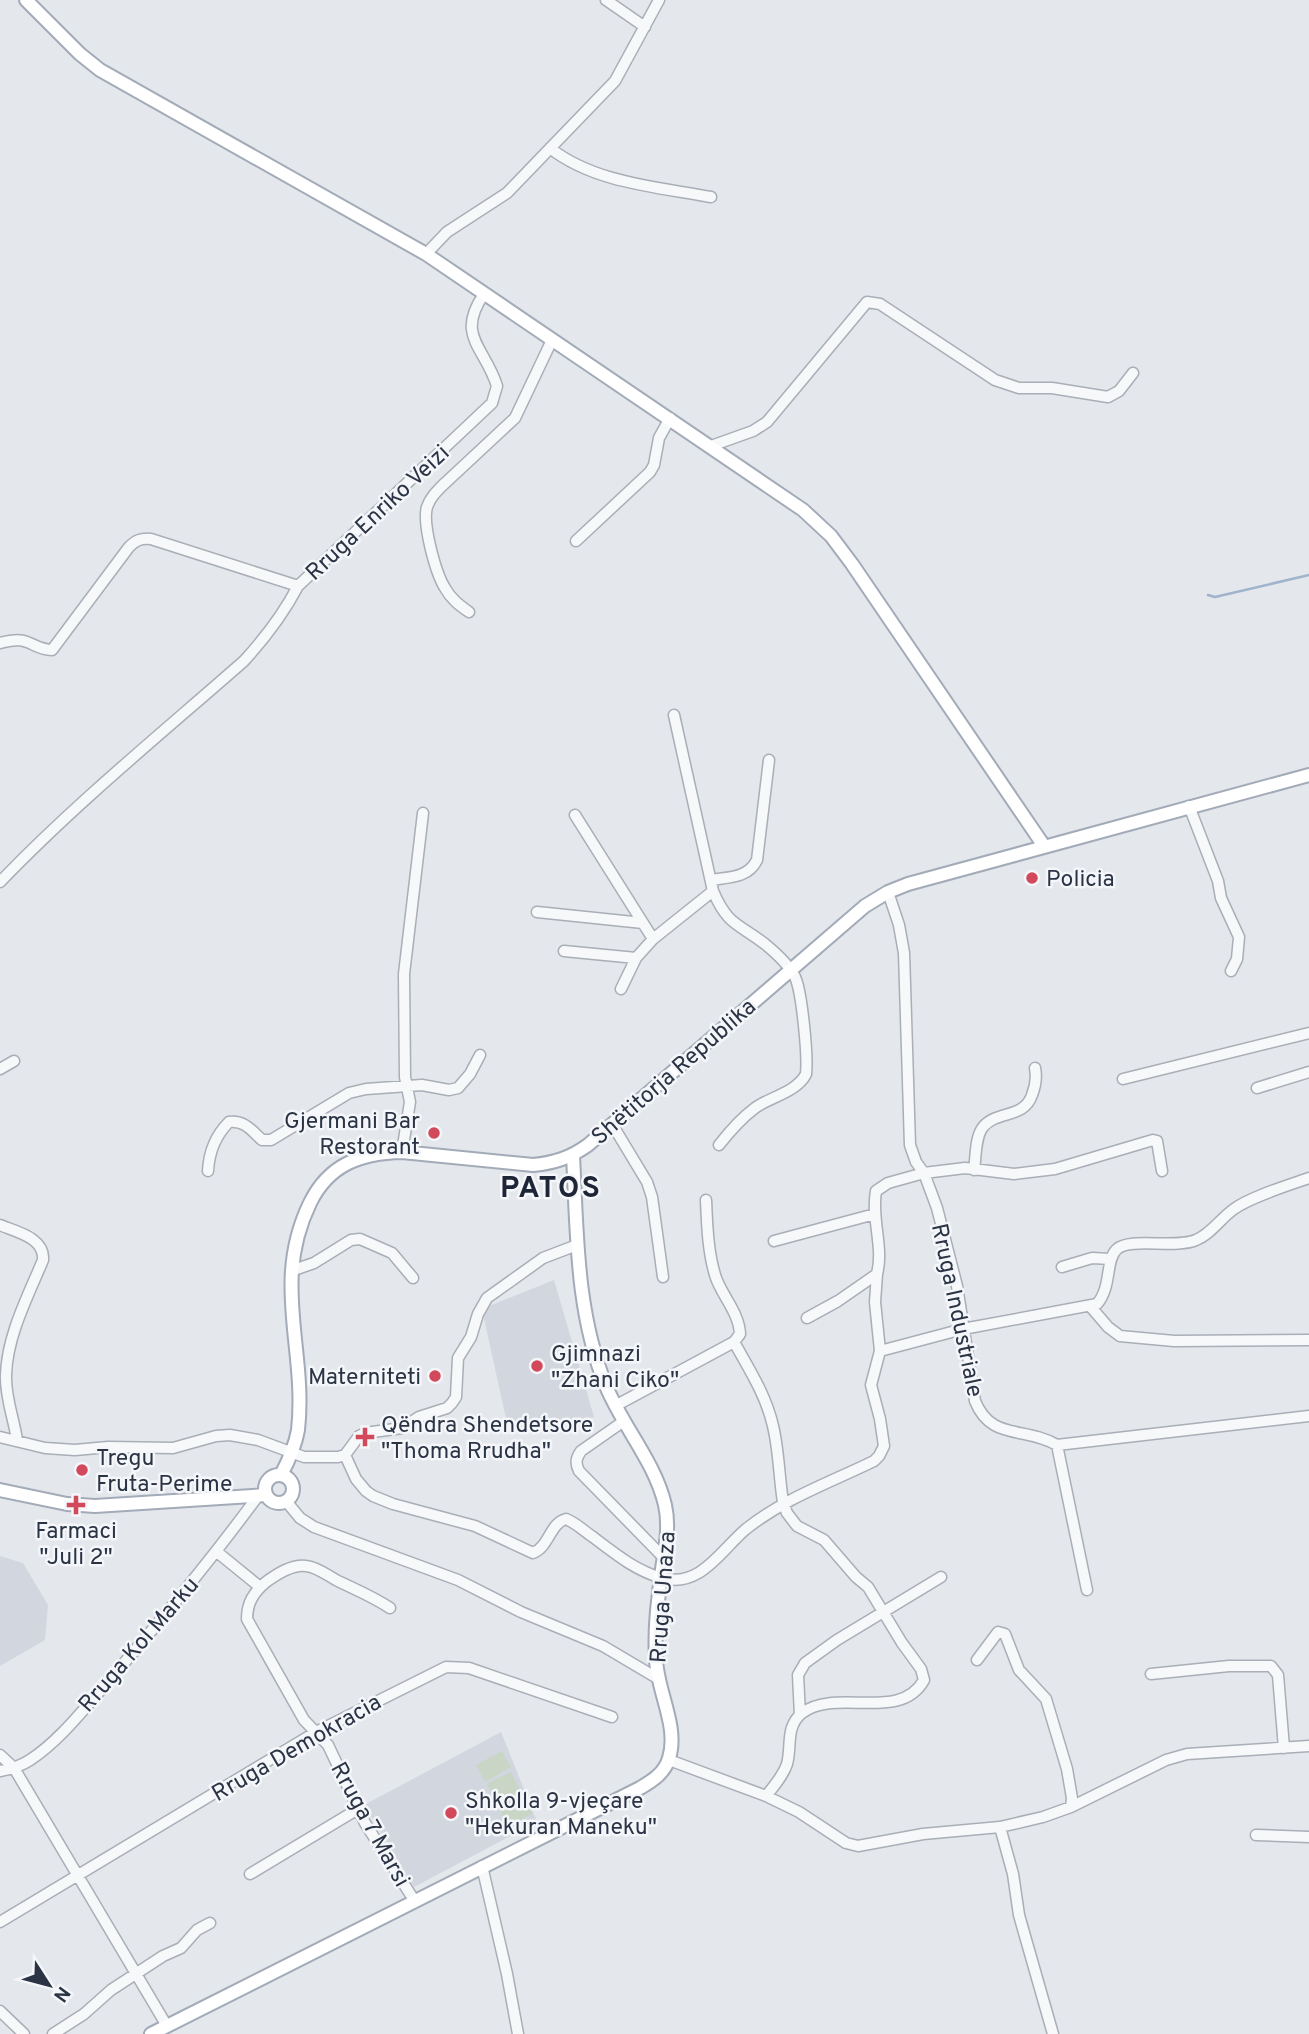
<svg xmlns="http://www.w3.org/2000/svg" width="1309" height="2034" viewBox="0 0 1309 2034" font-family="Overpass,sans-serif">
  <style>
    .built { fill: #d2d6de }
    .green { fill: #c9d6c5 }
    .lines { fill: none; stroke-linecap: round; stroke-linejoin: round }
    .stream { stroke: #9fb4cc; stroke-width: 2.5 }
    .minor-casing { stroke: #a9aeb7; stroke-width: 13 }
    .major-casing { stroke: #a3abb8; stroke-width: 16 }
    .minor { stroke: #f7f8fa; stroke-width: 10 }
    .major { stroke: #fff; stroke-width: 12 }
    .poi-dot { fill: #d1495b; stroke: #f4f6f9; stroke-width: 2.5 }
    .labels { text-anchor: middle; stroke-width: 5; stroke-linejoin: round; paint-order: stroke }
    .street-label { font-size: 23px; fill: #2b3445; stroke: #f4f6f9 }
    .poi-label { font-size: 23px; fill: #2b3445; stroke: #f4f6f9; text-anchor: start }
    .district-label { font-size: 30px; font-weight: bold; letter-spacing: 2px; fill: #1d2536; stroke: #f4f6f9 }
  </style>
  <rect width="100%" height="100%" fill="#e4e7ec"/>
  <!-- built -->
  <path class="built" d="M554 1280 594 1417 520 1433 507 1423 483 1314 489 1306Z
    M0 1556 23 1563 48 1605 45 1640 0 1666Z
    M501 1732 537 1822 414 1887 364 1805Z"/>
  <!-- green -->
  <path class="green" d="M502 1751 511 1767 485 1782 476 1765Z
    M511 1772 532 1814 508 1826 487 1784Z"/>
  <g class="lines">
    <!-- stream -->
    <path class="stream" d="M1208 595 1215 597 1309 575"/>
    <defs>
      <path id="minor" d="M606 0 645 27
        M550 148C594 183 658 187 711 197
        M426 254 447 232 507 193 615 81 659 0
        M711 446 753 431 767 422 867 302 880 304 995 380 1019 388H1052L1108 397 1119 391 1133 373
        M576 541 650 472 654 465 659 438 670 418
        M469 612C459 605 451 599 445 588 436 574 422 524 427 507 430 498 436 492 443 485L515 418 552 340
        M0 643C30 634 30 649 52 650L129 547C136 540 141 538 151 539L298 586
        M674 715 713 891C728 926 738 923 765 944 776 953 789 965 795 977 802 992 808 1056 806 1074 797 1092 770 1097 755 1108 740 1119 730 1131 719 1145
        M1189 806 1218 881 1221 898 1239 937 1237 959 1231 971
        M575 815 653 939
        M711 880C730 877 748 878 757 860L769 760
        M0 882C76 803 162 733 244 661 265 638 284 613 298 586L492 403 497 386C485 347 455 336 484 294
        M888 892 899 925 904 953 910 1145 916 1162 924 1173 965 1168 1014 1174 1055 1169 1153 1140 1157 1141 1162 1171
        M537 912 643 923
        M564 951 636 958
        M621 989 636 958 653 939 713 891
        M0 1069 14 1061
        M1123 1079 1309 1033
        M1257 1088 1309 1072
        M612 1124 647 1182 652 1197 663 1277
        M402 1152 410 1102 405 1077 404 974 423 813
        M974 1170C976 1157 975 1137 983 1127 997 1110 1024 1119 1032 1095 1036 1085 1037 1078 1035 1068
        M208 1171C209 1152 215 1136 229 1122 245 1120 252 1131 262 1140H271L349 1093 366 1089 422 1085 449 1090 458 1088 470 1074 480 1055
        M0 1225C17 1232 45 1238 43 1260 28 1296 7 1336 6 1375 5 1397 14 1419 17 1440
        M774 1241 875 1214
        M1062 1267 1092 1258 1111 1259
        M291 1271 314 1263 351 1240 360 1239 392 1253 413 1278
        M1090 1306 1108 1327 1120 1336 1174 1341 1309 1340
        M807 1318 838 1301 877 1274C884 1247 871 1219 876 1191L888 1183 924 1173 937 1208 957 1286 975 1401C991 1441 1024 1426 1057 1445L1309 1416
        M734 1342C749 1369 766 1395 773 1426 779 1451 779 1477 783 1502L787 1513 797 1526 824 1540 856 1577 868 1587 902 1643 921 1669 924 1680C900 1723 837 1687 802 1713 785 1727 792 1746 787 1764 783 1776 774 1786 766 1796
        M880 1351 963 1329 1097 1304C1112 1287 1105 1260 1117 1249 1130 1237 1176 1249 1196 1240 1211 1234 1221 1218 1234 1209 1250 1197 1289 1185 1309 1178
        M615 1406 734 1342 740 1334C739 1313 723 1297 716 1278 708 1254 707 1225 706 1200
        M624 1421 581 1451C576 1458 575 1463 579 1471L664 1558
        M0 1437 45 1448 75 1450 108 1447 173 1448 216 1436 230 1435 258 1440 304 1457H338L345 1455 359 1436 365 1433 402 1428 419 1417 447 1408 452 1403 456 1397 458 1358 471 1337 478 1314 487 1298 543 1258 577 1245
        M1057 1445 1087 1590
        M345 1455 356 1479 366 1491 373 1496 393 1504 475 1526 533 1553C549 1547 550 1523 566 1519 576 1523 584 1531 593 1537 614 1553 636 1571 662 1578 700 1589 722 1549 746 1529 785 1498 829 1483 874 1461L879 1456 884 1446 880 1419 871 1385 880 1351 875 1302 877 1274
        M286 1501 300 1518 314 1527 458 1580 521 1612 603 1646 657 1678
        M217 1552 260 1587
        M390 1608C372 1596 354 1589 336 1580 327 1575 317 1567 306 1566 292 1564 277 1574 266 1582 253 1593 247 1603 247 1619L304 1720 328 1745 365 1823 414 1900
        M977 1660 998 1632 1005 1634 1019 1670 1046 1699 1067 1769 1072 1798 1071 1807
        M1151 1674 1229 1666H1271L1278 1675 1284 1748
        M800 1715 798 1675 805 1663 837 1640 941 1577
        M0 1755 14 1768 167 2026
        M669 1760 766 1796 799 1812 846 1843 858 1846 923 1834 1000 1827 1043 1817 1071 1807 1166 1760 1187 1754 1309 1746
        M0 1771C11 1769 21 1766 30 1760 59 1741 83 1710 106 1684 159 1623 210 1561 258 1496
        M1000 1827 1013 1874 1019 1915 1053 2034
        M1256 1835 1309 1837
        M482 1866 507 1974 518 2034
        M250 1874 358 1809
        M0 1922 316 1732 446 1667 469 1668 612 1717
        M0 2011 24 2034
        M53 2034 84 2014 111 1990 163 1956 181 1948 197 1930 210 1923"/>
      <path id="major" d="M26 0 80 54 100 70 426 254 803 510 831 536 852 564 1044 846
        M265 1489a14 14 0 1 1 28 0a14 14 0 1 1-28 0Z
        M281 1475C289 1460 295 1447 298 1430 307 1349 271 1283 310 1203 329 1164 361 1153 402 1152L533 1165C554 1163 570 1158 588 1145L865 906 888 892 908 884 1309 775
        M0 1490 67 1504 95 1506 266 1495
        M151 2034 640 1788C652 1781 665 1773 669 1758 679 1727 657 1691 656 1659 654 1629 658 1599 662 1569 665 1548 670 1527 665 1505 655 1462 623 1427 606 1386 576 1313 577 1233 573 1155"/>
    </defs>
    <!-- minor casing -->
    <use href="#minor" class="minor-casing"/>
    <!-- major casing -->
    <use href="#major" class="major-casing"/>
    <!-- minor -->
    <use href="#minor" class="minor"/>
    <!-- major -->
    <use href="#major" class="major"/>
  </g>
  <!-- markers -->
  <g class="poi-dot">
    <circle cx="1032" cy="878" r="7"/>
    <circle cx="434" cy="1133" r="7"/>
    <circle cx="537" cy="1366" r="7"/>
    <circle cx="435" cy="1376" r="7"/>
    <path d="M361.5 1426.5h7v7h7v7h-7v7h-7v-7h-7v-7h7z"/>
    <circle cx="82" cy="1470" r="7"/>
    <path d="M72.5 1494.5h7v7h7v7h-7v7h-7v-7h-7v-7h7z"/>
    <circle cx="451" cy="1813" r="7"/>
  </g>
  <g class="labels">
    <!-- street labels -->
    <g class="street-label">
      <text transform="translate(377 512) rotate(-43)" y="8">Rruga Enriko Veizi</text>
      <text transform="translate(673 1071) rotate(-41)" y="8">Shëtitorja Republika</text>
      <text transform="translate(958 1310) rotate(78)" y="8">Rruga Industriale</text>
      <text transform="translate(662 1597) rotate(-86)" y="8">Rruga Unaza</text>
      <text transform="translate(138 1644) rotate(-49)" y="8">Rruga Kol Marku</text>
      <text transform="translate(296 1747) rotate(-30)" y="8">Rruga Demokracia</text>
      <text transform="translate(371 1824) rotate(61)" y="8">Rruga 7 Marsi</text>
    </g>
    <!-- poi labels -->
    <g class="poi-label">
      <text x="1046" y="886">Policia</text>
      <text x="420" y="1128" text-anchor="end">Gjermani Bar<tspan x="420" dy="26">Restorant</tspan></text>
      <text x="551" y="1361">Gjimnazi<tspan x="551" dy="26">"Zhani Ciko"</tspan></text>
      <text x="421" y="1384" text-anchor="end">Materniteti</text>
      <text x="381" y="1432">Qëndra Shendetsore<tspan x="381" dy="26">"Thoma Rrudha"</tspan></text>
      <text x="96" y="1465">Tregu<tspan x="96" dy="26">Fruta-Perime</tspan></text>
      <text x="76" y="1538" text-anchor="middle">Farmaci<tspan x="76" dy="26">"Juli 2"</tspan></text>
      <text x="465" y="1808">Shkolla 9-vjeçare<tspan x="465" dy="26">"Hekuran Maneku"</tspan></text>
    </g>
    <!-- district labels -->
    <g class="district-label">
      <text x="551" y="1197">PATOS</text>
    </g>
  </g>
  <!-- north arrow -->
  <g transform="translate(49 1985) rotate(126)" stroke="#f4f6f9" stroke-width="5" paint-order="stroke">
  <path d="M0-5L12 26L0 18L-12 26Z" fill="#2b3445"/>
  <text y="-10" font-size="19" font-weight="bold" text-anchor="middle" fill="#2b3445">N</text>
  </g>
</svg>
